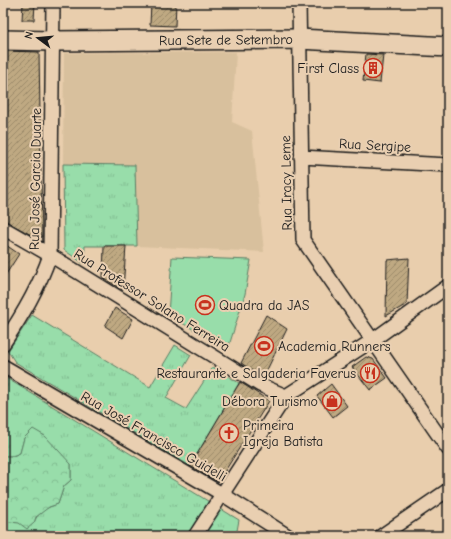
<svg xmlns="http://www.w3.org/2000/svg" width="451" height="539" viewBox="0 0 451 539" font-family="'Comic Neue',sans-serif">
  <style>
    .built { fill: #d8c09d }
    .grass { fill: url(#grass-tufts); stroke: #5a7c63 }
    .forest { fill: url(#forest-crowns); stroke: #5a7c63 }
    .garden { fill: #98ddaa; stroke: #5a7c63 }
    .building { fill: url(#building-hatch); stroke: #1c1c1c }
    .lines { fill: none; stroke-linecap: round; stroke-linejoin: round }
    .minor-casing { stroke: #1c1c1c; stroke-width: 16 }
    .secondary-casing { stroke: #1c1c1c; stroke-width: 22 }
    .minor { stroke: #e9cfb1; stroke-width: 13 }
    .secondary { stroke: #e9cfb1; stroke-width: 19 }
    .labels { text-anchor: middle; stroke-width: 4; stroke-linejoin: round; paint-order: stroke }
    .street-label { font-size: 14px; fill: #1c1c1c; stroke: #e9cfb1 }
    .poi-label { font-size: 14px; fill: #1c1c1c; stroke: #e9cfb1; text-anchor: end }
  </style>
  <defs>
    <pattern id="grass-tufts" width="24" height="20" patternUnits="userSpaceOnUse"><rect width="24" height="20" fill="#98ddaa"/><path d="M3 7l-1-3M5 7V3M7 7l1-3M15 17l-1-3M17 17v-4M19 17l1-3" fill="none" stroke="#82bd92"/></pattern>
    <pattern id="forest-crowns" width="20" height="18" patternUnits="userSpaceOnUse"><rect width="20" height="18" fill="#98ddaa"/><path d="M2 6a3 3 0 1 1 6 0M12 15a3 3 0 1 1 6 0" fill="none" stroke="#82bd92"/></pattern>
    <pattern id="building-hatch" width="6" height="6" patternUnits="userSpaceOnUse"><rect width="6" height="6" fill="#bfa982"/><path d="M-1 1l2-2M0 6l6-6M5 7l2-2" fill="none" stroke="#9a896a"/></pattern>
  </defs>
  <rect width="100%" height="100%" fill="#e9cead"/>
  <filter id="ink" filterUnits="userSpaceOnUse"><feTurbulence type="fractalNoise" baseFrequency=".025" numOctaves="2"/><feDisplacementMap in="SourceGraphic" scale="8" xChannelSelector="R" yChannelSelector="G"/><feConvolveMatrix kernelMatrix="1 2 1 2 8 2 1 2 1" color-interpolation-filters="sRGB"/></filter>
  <g filter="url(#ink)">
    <!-- built -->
    <path class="built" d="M236 52 232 122 252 131 264 252 137 246 135 165 63 164 64 53Z"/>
    <!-- grass -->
    <path class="grass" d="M63 164 135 165 137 246H85L84 264 64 250Z
      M32 315 150 387 175 345 191 355 166 398 186 409 213 367 239 383 190 466 15 362 8 351Z
      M3 376 239 520 236 536H3V521L34 523C37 512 48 507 58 504L64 486 71 480V464L24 438 20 453 13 456H3Z"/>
    <!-- forest -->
    <path class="forest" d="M33 429 45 436 71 464V480L64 486 58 504 49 507 36 517 34 523 27 529 19 523 3 521V456H13L20 453 24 438Z"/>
    <!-- garden -->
    <path class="garden" d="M172 257 251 260 245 294 228 349 168 315Z"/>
    <!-- building -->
    <path class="building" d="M23 3H35L34 20H22Z
      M151 3H176L175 26 150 25Z
      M3 51 39 52 42 237 37 238 3 220Z
      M366 54 383 55 380 83 363 81Z
      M3 243 19 254 3 279Z
      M104 246H126L123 290 103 278Z
      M409 258 407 304 386 316 387 260Z
      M115 308 133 319 123 338 105 326Z
      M266 315 287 329 263 378 241 363Z
      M366 357 373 359 387 378 370 390 352 367Z
      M240 382 269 401 218 482 190 466Z
      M331 384 347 406 333 417 317 396Z"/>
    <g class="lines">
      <defs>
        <path id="minor" d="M299 3 303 240 448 449
          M301 157 448 165
          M3 228 50 255 260 385 286 396
          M3 344C22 316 39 288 50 255L53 3
          M3 366 222 494 288 536
          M195 536 286 396 373 340 448 286
          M381 536 448 490"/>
        <g id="secondary">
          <path id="s1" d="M3 40 53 41 299 39 448 47"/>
        </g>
      </defs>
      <!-- minor casing -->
      <use href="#minor" class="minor-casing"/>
      <!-- secondary casing -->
      <use href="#secondary" class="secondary-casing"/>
      <!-- minor -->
      <use href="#minor" class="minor"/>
      <!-- secondary -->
      <use href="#secondary" class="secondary"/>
    </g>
  </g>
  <!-- icons -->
  <defs>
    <symbol id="building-ring" viewBox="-11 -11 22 22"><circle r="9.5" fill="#e9cfb1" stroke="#c8321e" stroke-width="1.5"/><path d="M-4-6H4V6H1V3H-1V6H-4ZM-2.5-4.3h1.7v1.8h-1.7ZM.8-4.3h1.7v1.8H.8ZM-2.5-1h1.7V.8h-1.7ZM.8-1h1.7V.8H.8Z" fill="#c8321e"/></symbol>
    <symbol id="stadium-ring" viewBox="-11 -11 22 22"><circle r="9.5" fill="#e9cfb1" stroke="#c8321e" stroke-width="1.5"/><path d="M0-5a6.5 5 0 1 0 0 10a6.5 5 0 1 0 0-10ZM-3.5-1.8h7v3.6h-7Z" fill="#c8321e"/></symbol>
    <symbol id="restaurant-ring" viewBox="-11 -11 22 22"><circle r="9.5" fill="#e9cfb1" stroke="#c8321e" stroke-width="1.5"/><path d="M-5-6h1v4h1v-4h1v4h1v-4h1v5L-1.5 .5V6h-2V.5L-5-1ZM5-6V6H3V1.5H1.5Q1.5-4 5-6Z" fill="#c8321e"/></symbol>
    <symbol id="shop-ring" viewBox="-11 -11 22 22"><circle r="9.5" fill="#e9cfb1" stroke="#c8321e" stroke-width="1.5"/><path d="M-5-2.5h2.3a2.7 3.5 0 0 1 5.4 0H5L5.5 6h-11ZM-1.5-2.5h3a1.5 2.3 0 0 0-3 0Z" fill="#c8321e"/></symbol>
    <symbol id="church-ring" viewBox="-11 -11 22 22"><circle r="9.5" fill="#e9cfb1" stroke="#c8321e" stroke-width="1.5"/><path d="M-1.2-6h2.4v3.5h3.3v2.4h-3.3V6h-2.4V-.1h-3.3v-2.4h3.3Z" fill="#c8321e"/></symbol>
  </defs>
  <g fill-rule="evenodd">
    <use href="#building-ring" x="362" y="57" width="22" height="22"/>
    <use href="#stadium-ring" x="194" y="294" width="22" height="22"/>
    <use href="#stadium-ring" x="253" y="335" width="22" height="22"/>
    <use href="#restaurant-ring" x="359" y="362" width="22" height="22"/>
    <use href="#shop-ring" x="321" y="390" width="22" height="22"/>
    <use href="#church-ring" x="218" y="422" width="22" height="22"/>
  </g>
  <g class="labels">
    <!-- street labels -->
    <g class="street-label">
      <text dy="5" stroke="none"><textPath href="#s1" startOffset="223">Rua Sete de Setembro</textPath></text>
      <text transform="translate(375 145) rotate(3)" y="5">Rua Sergipe</text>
      <text transform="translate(35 179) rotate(-89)" y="5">Rua José Garcia Duarte</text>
      <text transform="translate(286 183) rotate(-91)" y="5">Rua Iracy Leme</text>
      <text transform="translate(152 300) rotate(32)" y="5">Rua Professor Solano Ferreira</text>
      <text transform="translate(154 436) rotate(30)" y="5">Rua José Francisco Guidelli</text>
    </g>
    <!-- poi labels -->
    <g class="poi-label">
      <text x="359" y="73">First Class</text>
      <text x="219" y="310" text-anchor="start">Quadra da JAS</text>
      <text x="278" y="351" text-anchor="start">Academia Runners</text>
      <text x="356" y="378">Restaurante e Salgaderia Faverus</text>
      <text x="318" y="406">Débora Turismo</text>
      <text x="243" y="430" text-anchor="start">Primeira<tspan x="243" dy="16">Igreja Batista</tspan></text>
    </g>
  </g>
  <!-- margin -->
  <rect width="451" height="539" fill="none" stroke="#e9cfb1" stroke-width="16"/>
  <rect x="8" y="8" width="435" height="523" fill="none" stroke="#1c1c1c" stroke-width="1.5" filter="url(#ink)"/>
  <!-- north arrow -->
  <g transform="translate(38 38) rotate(286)" stroke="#e9cfb1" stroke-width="3" paint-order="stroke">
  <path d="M0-3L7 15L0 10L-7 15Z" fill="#1c1c1c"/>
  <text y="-6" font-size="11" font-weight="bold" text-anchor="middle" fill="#1c1c1c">N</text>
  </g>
</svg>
